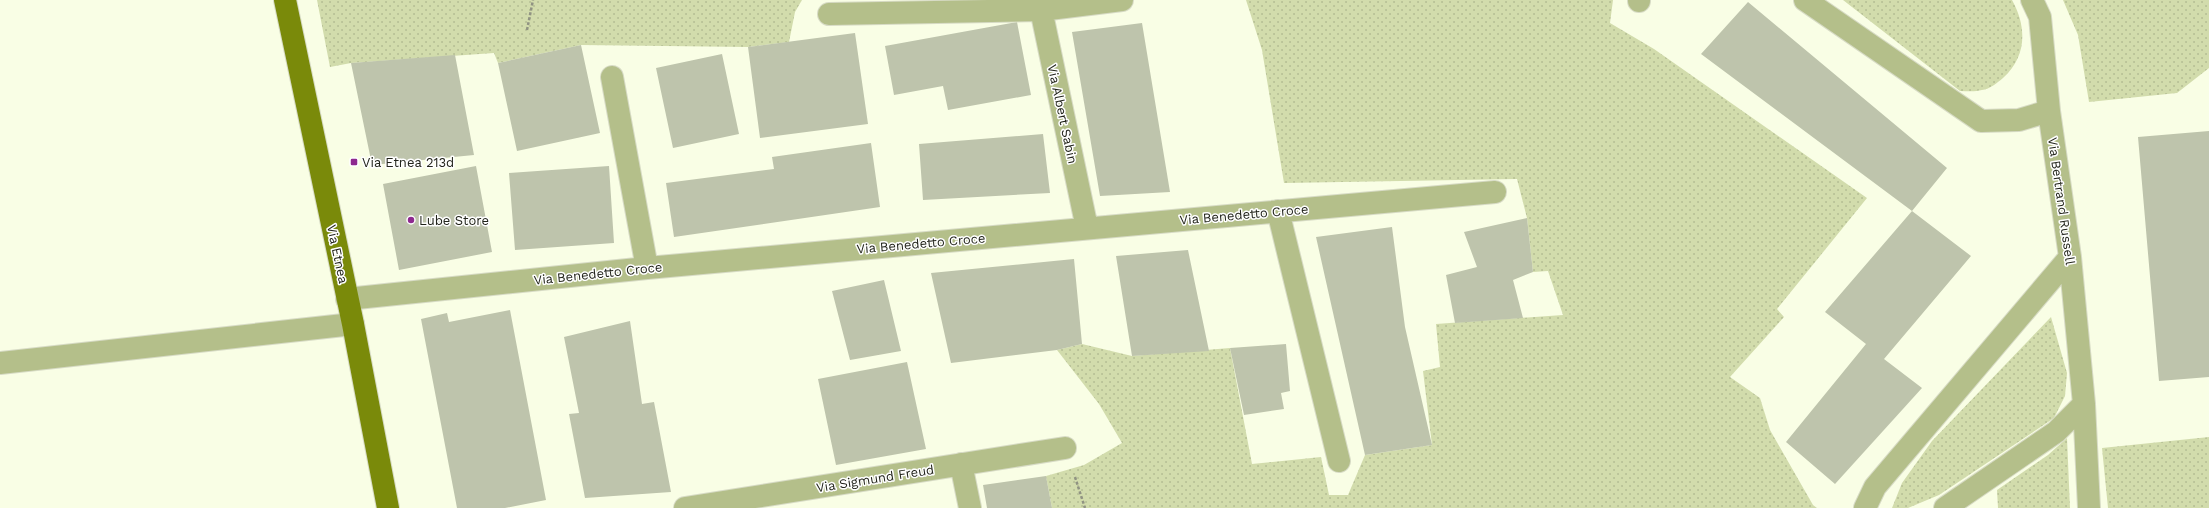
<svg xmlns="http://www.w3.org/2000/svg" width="2209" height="508" viewBox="0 0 2209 508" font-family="'Work Sans',sans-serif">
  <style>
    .grass { fill: url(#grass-dots) }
    .building { fill: #bec4ac }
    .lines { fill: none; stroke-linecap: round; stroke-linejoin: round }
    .minor-casing { stroke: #d7dbc5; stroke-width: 24 }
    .major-casing { stroke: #d7dbc5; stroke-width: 24 }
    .path { stroke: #909382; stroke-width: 2.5; stroke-dasharray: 3 2; stroke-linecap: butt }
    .minor { stroke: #b4bf8a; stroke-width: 22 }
    .major { stroke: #7a8a0a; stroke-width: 22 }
    .poi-dot { fill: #8e298f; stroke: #fff; stroke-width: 1.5 }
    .labels { text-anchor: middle; stroke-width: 3; stroke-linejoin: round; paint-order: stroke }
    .street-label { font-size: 13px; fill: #22241b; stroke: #fff }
    .poi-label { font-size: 13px; fill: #22241b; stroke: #fff; text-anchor: start }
  </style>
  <defs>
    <pattern id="grass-dots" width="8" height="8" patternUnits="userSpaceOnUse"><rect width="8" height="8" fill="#d2dcac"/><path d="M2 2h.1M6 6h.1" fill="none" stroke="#b4bd93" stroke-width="1.8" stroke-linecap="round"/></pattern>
  </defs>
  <rect width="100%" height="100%" fill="#f9fee5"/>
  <!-- grass -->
  <path class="grass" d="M317 0H802L795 12 789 42 748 47 581 45 498 63 494 53 351 63 330 67Z
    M1246 0H1613L1610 23 1654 49 1867 198 1777 309 1784 317 1730 377 1760 398 1770 430 1813 505 1817 508H1052L1046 476 1084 465 1122 443 1099 404 1057 350 1082 344 1132 356 1230 348 1252 464 1321 457 1329 495H1348L1365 455 1432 445 1423 371 1440 367 1436 324 1563 315 1548 271 1533 272 1527 218 1517 179 1284 183 1262 50Z
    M1843 0H2012C2027 27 2027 56 2003 78 1997 83 1990 89 1982 90 1975 92 1967 91 1960 91Z
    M2063 0H2209V68L2177 93 2089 102 2078 35Z
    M2051 317 2067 373 2065 396 2054 418 1939 495 1908 508H1892L1902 483 1932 441Z
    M2209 437V508H2108L2102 448Z
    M2067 438 2070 508H1998L1997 490 2048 455Z"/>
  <!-- building -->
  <path class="building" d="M1748 2 1947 168 1912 211 1701 54Z
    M1017 22 1031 95 948 110 943 86 894 95 885 46Z
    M1142 23 1170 192 1100 196 1072 32Z
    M855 33 868 124 760 138 748 47Z
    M581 45 600 133 517 151 498 63Z
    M722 54 739 134 673 148 656 68Z
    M455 55 474 155 372 165 351 63Z
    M2209 131V377L2159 381 2138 137Z
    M1043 134 1050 193 923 200 919 144Z
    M871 143 880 207 674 237 666 183 774 169 772 157Z
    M476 166 492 252 399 270 383 184Z
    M609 166 614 243 515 250 509 173Z
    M1912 211 1971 256 1884 359 1922 388 1835 484 1786 442 1866 344 1825 312Z
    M1527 218 1533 272 1513 280 1523 318 1455 323 1446 275 1477 267 1464 232Z
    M1392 227 1405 327 1432 445 1365 455 1316 237Z
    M1188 250 1209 351 1132 356 1116 256Z
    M1074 259 1082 344 1057 350 951 363 931 273Z
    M884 280 901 351 850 360 832 291Z
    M510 310 546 500 505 508H457L421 319 447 313 449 322Z
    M630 321 642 404 654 402 671 492 585 498 569 414 579 413 564 337Z
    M1286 344 1290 391 1281 393 1284 409 1244 415 1230 348Z
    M907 362 926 449 836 465 818 379Z
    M1046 476 1052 508H987L983 485Z"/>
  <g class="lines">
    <defs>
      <path id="minor" d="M1039 0 1087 228
        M1805 0 1981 121 2019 120 2049 111
        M2032 0 2040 17 2049 111 2070 257 2084 404 2089 508
        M1639 1V0
        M829 14 1041 10 1122 0
        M612 77 647 268
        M1278 211 1339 461
        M347 299 647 268 1495 192
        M0 363 353 324
        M961 464 970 508
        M685 508 1065 448
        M1865 508 1875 487 2070 257
        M1945 508 2056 432 2084 404"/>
      <path id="major" d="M285 0 353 324 388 508"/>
    </defs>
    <!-- minor casing -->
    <use href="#minor" class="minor-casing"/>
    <!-- major casing -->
    <use href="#major" class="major-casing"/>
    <!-- path -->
    <path class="path" d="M527 30 533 0
      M1075 477 1085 508"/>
    <!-- minor -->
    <use href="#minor" class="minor"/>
    <!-- major -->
    <use href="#major" class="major"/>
  </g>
  <!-- markers -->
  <g class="poi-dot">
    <rect x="350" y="158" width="8" height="8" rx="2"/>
    <circle cx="411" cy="220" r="4"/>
  </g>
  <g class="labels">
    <!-- street labels -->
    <g class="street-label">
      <text transform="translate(1063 114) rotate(78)" y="5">Via Albert Sabin</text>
      <text transform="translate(2062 201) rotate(82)" y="5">Via Bertrand Russell</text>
      <text transform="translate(1244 214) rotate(-5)" y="5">Via Benedetto Croce</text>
      <text transform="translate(921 243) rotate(-5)" y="5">Via Benedetto Croce</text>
      <text transform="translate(338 254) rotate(78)" y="5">Via Etnea</text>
      <text transform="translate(598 273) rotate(-6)" y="5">Via Benedetto Croce</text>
      <text transform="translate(875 478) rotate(-9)" y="5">Via Sigmund Freud</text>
    </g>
    <!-- poi labels -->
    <g class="poi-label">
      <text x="362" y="167">Via Etnea 213d</text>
      <text x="419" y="225">Lube Store</text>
    </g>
  </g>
</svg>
